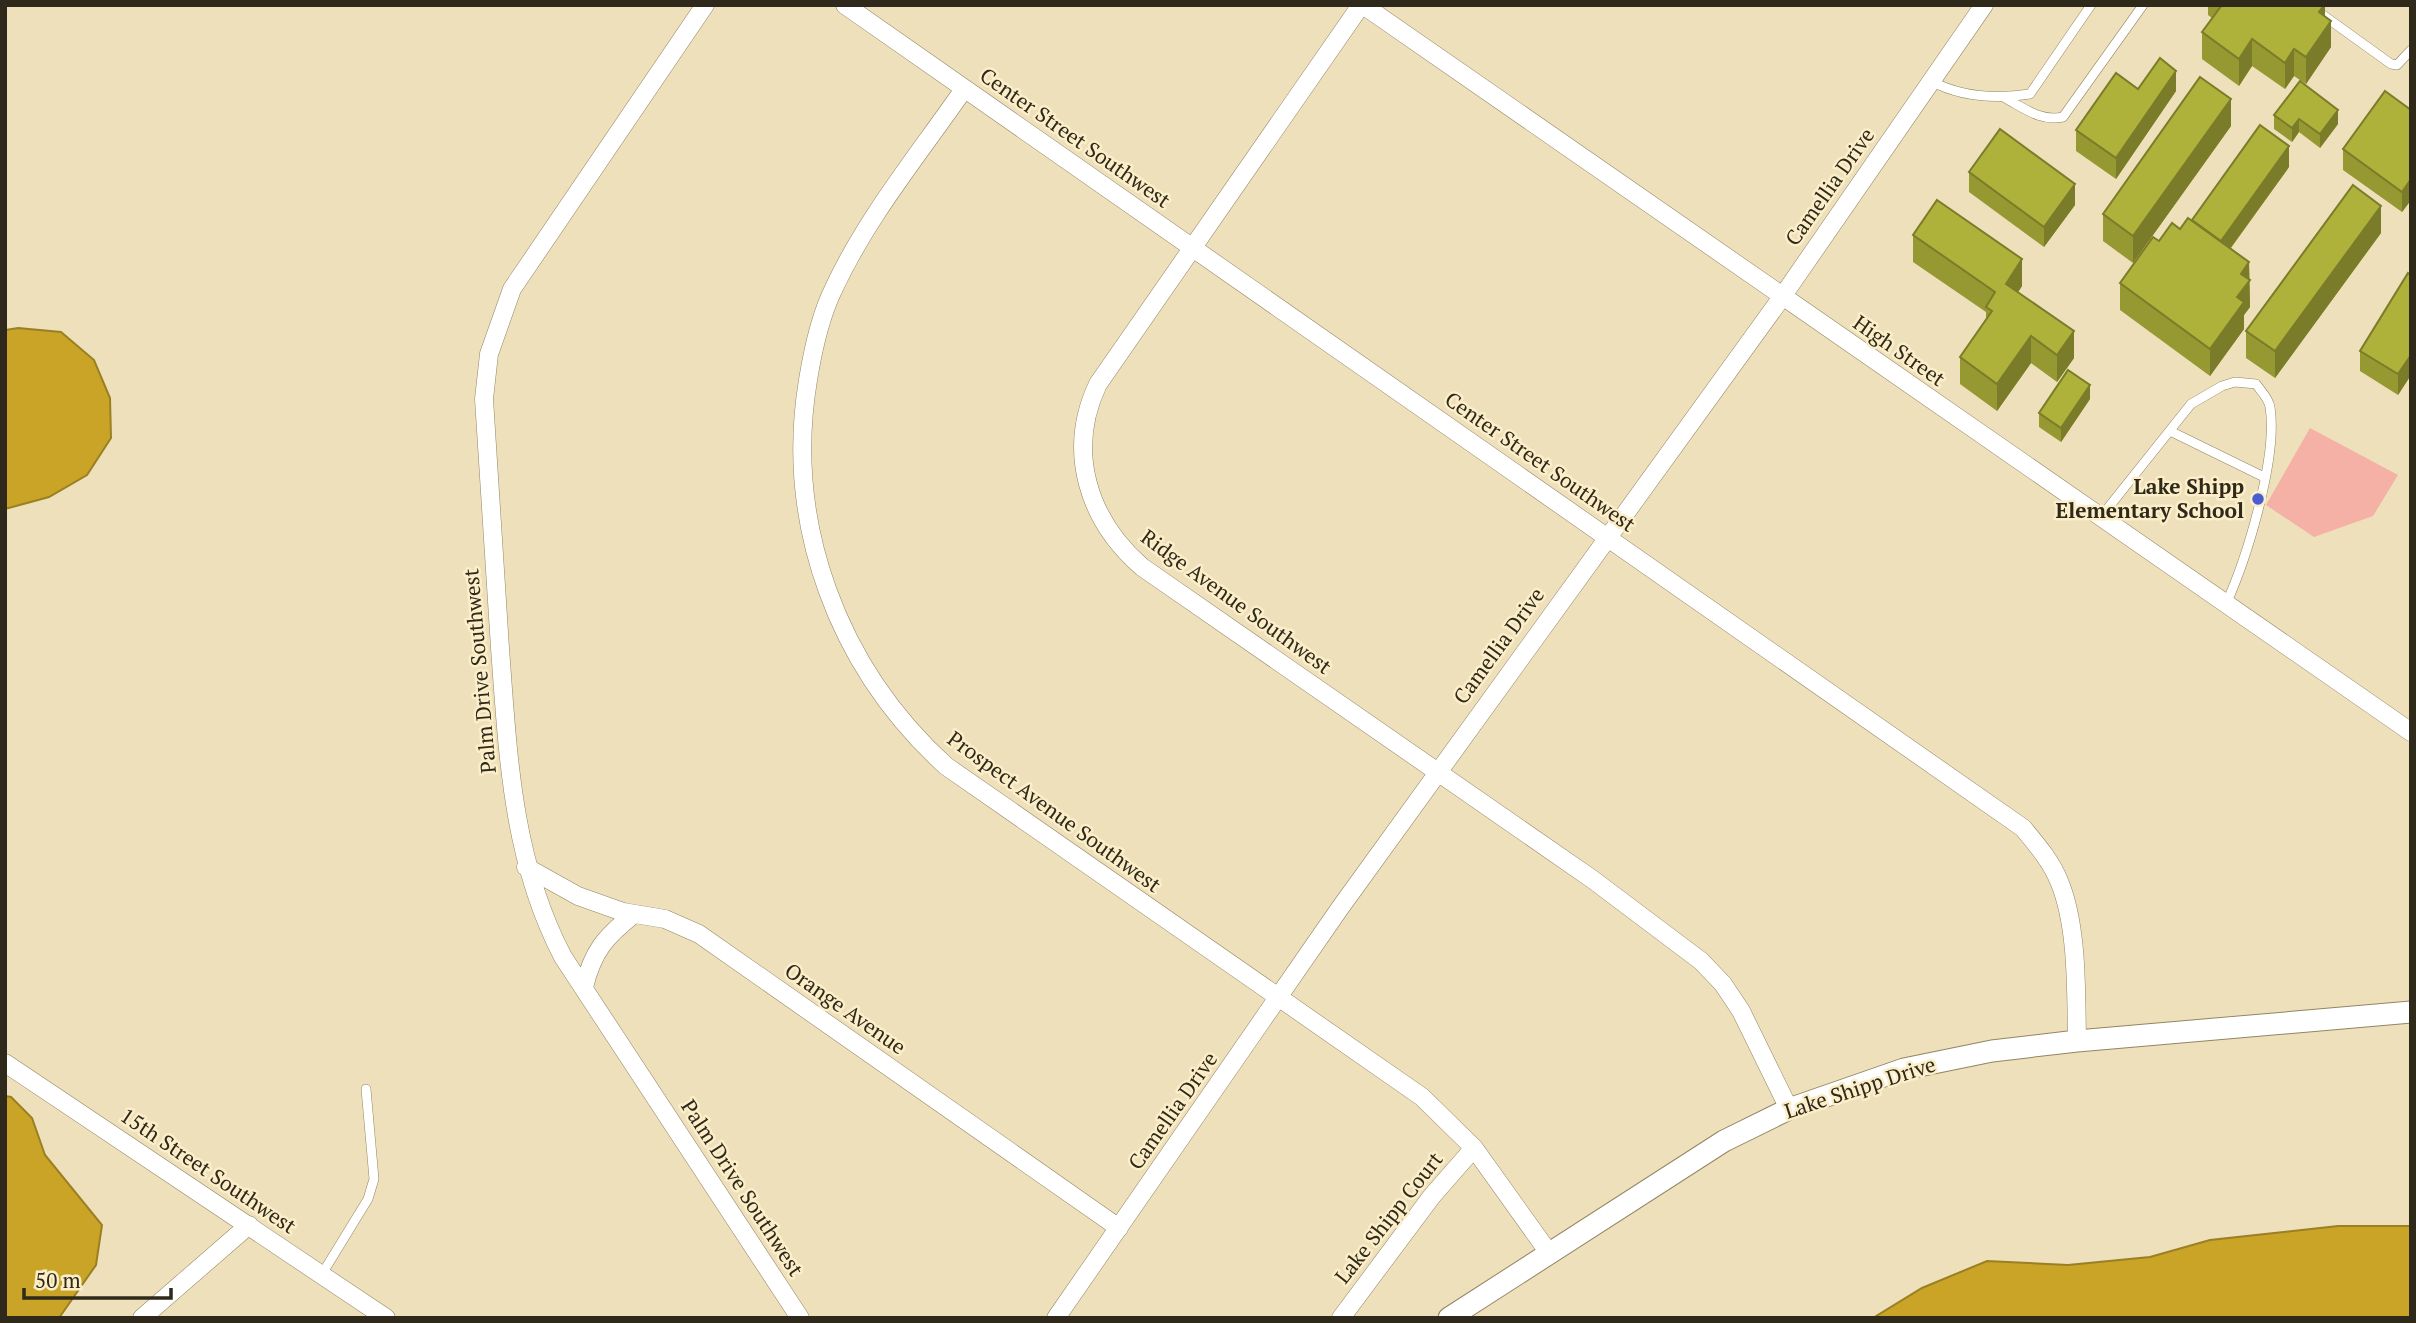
<svg xmlns="http://www.w3.org/2000/svg" width="2416" height="1323" viewBox="0 0 2416 1323" font-family="'PT Serif',serif">
  <style>
    .green { fill: #f5b1a5 }
    .water { fill: #c9a427; stroke: #9a7f23; stroke-width: 2 }
    .lines { fill: none; stroke-linecap: round; stroke-linejoin: round }
    .service-casing { stroke: #928563; stroke-width: 10 }
    .minor-casing { stroke: #928563; stroke-width: 19 }
    .tertiary-casing { stroke: #928563; stroke-width: 23 }
    .service { stroke: #fff; stroke-width: 9 }
    .minor { stroke: #fff; stroke-width: 18 }
    .tertiary { stroke: #fff; stroke-width: 21 }
    .wall { fill: #969832 }
    .shaded-wall { fill: #7a7c29 }
    .building { fill: #aeb13a; stroke: #7a7c29; stroke-width: 2 }
    .poi-dot { fill: #475dd1; stroke: #fbeec8; stroke-width: 2.5 }
    .labels { text-anchor: middle; stroke-width: 5; stroke-linejoin: round; paint-order: stroke }
    .street-label { font-size: 21px; fill: #2e291a; stroke: #fbeec8 }
    .poi-label { font-size: 21px; font-weight: bold; fill: #2e291a; stroke: #fbeec8; text-anchor: end }
  </style>
  <rect width="100%" height="100%" fill="#eee0bb"/>
  <!-- green -->
  <path class="green" d="M2310 428 2398 475 2373 516 2314 537 2266 505Z"/>
  <!-- water -->
  <path class="water" d="M18 328 61 332 94 360 110 398 111 438 87 475 49 497 5 509V330Z
    M5 1096 11 1097 32 1118 45 1155 102 1225 96 1265 59 1318H5Z
    M2338 1226H2411V1318H1873L1922 1288 1987 1261 2068 1265 2150 1257 2210 1240Z"/>
  <g class="lines">
    <defs>
      <path id="service" d="M2309 5 2391 64 2397 65 2411 50
        M1931 81C1961 97 1997 99 2030 94L2091 5
        M2005 98C2024 108 2041 122 2063 117L2143 5
        M2170 431 2264 477
        M2100 518 2191 404 2222 386 2235 382 2256 384C2261 391 2269 399 2270 407 2278 457 2247 558 2226 604
        M322 1274 368 1199 374 1179 366 1089"/>
      <path id="minor" d="M705 5 512 289 489 354 484 399C489 482 495 565 500 648 508 755 512 860 563 957L800 1318
        M845 5 2023 828C2037 845 2051 861 2059 881 2078 926 2076 992 2077 1041
        M1361 5 1098 384C1066 451 1088 520 1142 567L1592 879 1701 961 1723 984 1741 1011 1789 1109
        M1363 5 2411 732
        M964 89C919 154 867 217 834 288 820 316 813 349 808 380 784 524 838 668 946 766L1422 1097 1474 1148 1549 1253
        M526 867 578 896 623 912 665 919 699 934 1119 1228
        M584 987C593 951 605 937 634 914
        M5 1063 386 1318
        M142 1318 249 1225
        M1056 1318 1340 908 1782 297 1984 5
        M1341 1318 1432 1196 1474 1148"/>
      <path id="tertiary" d="M1449 1318 1724 1141 1789 1109 1904 1069 1992 1051 2077 1041 2411 1012"/>
    </defs>
    <!-- service casing -->
    <use href="#service" class="service-casing"/>
    <!-- minor casing -->
    <use href="#minor" class="minor-casing"/>
    <!-- tertiary casing -->
    <use href="#tertiary" class="tertiary-casing"/>
    <!-- service -->
    <use href="#service" class="service"/>
    <!-- minor -->
    <use href="#minor" class="minor"/>
    <!-- tertiary -->
    <use href="#tertiary" class="tertiary"/>
  </g>
  <!-- wall -->
  <path class="wall" d="M2208 5H2325V16L2331 47 2306 84 2294 76 2285 89 2252 66 2239 86 2202 59V32L2212 18 2208 15Z
    M2138 89 2176 91 2116 179 2076 151V130Z
    M2411 110V200L2402 212 2343 170V149Z
    M2274 115 2338 124 2320 148 2299 132 2292 142 2274 129Z
    M2231 126 2133 263 2103 241V214Z
    M2289 167 2231 248 2249 262 2250 307 2244 315V329L2210 376 2120 310V283L2159 241Z
    M1969 172 2075 205 2044 247 1969 192Z
    M2381 233 2275 378 2246 358V331Z
    M1913 235 2022 286 2018 292 2074 358 2057 382 2031 363 1997 411 1960 384V357L1986 320V312L1913 262Z
    M2411 275V375L2398 395 2360 371V351Z
    M2090 399 2061 442 2039 427V413Z"/>
  <!-- shaded-wall -->
  <path class="shaded-wall" d="M2324 5H2325V29L2331 21V47L2306 84V57L2319 12Z
    M2252 39V66L2239 86V59Z
    M2294 49V76L2285 89V63Z
    M2176 71V91L2116 179V158Z
    M2231 99V126L2133 263V236Z
    M2338 110V124L2320 148V134Z
    M2299 119V132L2292 142V128Z
    M2289 146V167L2221 261V241Z
    M2411 179V200L2402 212V192Z
    M2075 184V205L2044 247V227Z
    M2381 206V233L2275 378V351Z
    M2022 259V286L2006 311V284Z
    M2249 262 2250 307 2244 315V329L2210 376V349L2237 297 2241 274Z
    M2074 331V358L2057 382V355Z
    M2031 336V363L1997 411V384Z
    M2411 355V375L2398 395V374Z
    M2090 385V399L2061 442V428Z"/>
  <!-- building -->
  <path class="building" d="M2222 5H2324L2319 12 2331 21 2306 57 2294 49 2285 63 2252 39 2239 59 2202 32Z
    M2160 58 2176 71 2116 158 2076 130 2116 73 2138 89Z
    M2200 77 2231 99 2133 236 2103 214Z
    M2300 81 2338 110 2320 134 2299 119 2292 128 2274 115Z
    M2385 91 2411 110V179L2402 192 2343 149Z
    M2260 125 2289 146 2221 241 2192 220Z
    M2000 129 2075 184 2044 227 1969 172Z
    M2353 185 2381 206 2275 351 2246 331Z
    M1937 200 2022 259 2006 284 2074 331 2057 355 2031 336 1997 384 1960 357 1992 311 1986 307 1995 292 1913 235Z
    M2188 218 2249 262 2241 274 2250 280 2237 297 2244 302 2210 349 2120 283 2153 237 2159 241 2172 223 2180 229Z
    M2408 273 2411 275V355L2398 374 2360 351Z
    M2068 370 2090 385 2061 428 2039 413Z"/>
  <!-- markers -->
  <circle class="poi-dot" cx="2258" cy="499" r="7"/>
  <g class="labels">
    <!-- street labels -->
    <g class="street-label">
      <text transform="translate(1075 138) rotate(35)" y="7">Center Street Southwest</text>
      <text transform="translate(1830 187) rotate(-55)" y="7">Camellia Drive</text>
      <text transform="translate(1899 351) rotate(35)" y="7">High Street</text>
      <text transform="translate(1540 462) rotate(35)" y="7">Center Street Southwest</text>
      <text transform="translate(1236 602) rotate(36)" y="7">Ridge Avenue Southwest</text>
      <text transform="translate(1499 646) rotate(-54)" y="7">Camellia Drive</text>
      <text transform="translate(480 671) rotate(-95)" y="7">Palm Drive Southwest</text>
      <text transform="translate(1054 812) rotate(36)" y="7">Prospect Avenue Southwest</text>
      <text transform="translate(845 1009) rotate(35)" y="7">Orange Avenue</text>
      <text transform="translate(1860 1088) rotate(-18)" y="7">Lake Shipp Drive</text>
      <text transform="translate(1173 1111) rotate(-55)" y="7">Camellia Drive</text>
      <text transform="translate(208 1171) rotate(34)" y="7">15th Street Southwest</text>
      <text transform="translate(742 1188) rotate(57)" y="7">Palm Drive Southwest</text>
      <text transform="translate(1389 1218) rotate(-52)" y="7">Lake Shipp Court</text>
    </g>
    <!-- poi labels -->
    <g class="poi-label">
      <text x="2244" y="494">Lake Shipp<tspan x="2244" dy="24">Elementary School</tspan></text>
    </g>
  </g>
  <!-- border -->
  <rect width="2416" height="1323" fill="none" stroke="#2e291a" stroke-width="14"/>
  <!-- scale -->
  <path d="M24 1288v10h147v-10" fill="none" stroke="#2e291a" stroke-width="3.5"/>
  <text x="35" y="1288" font-size="21" fill="#2e291a" stroke="#fbeec8" stroke-width="5" paint-order="stroke">50 m</text>
</svg>
